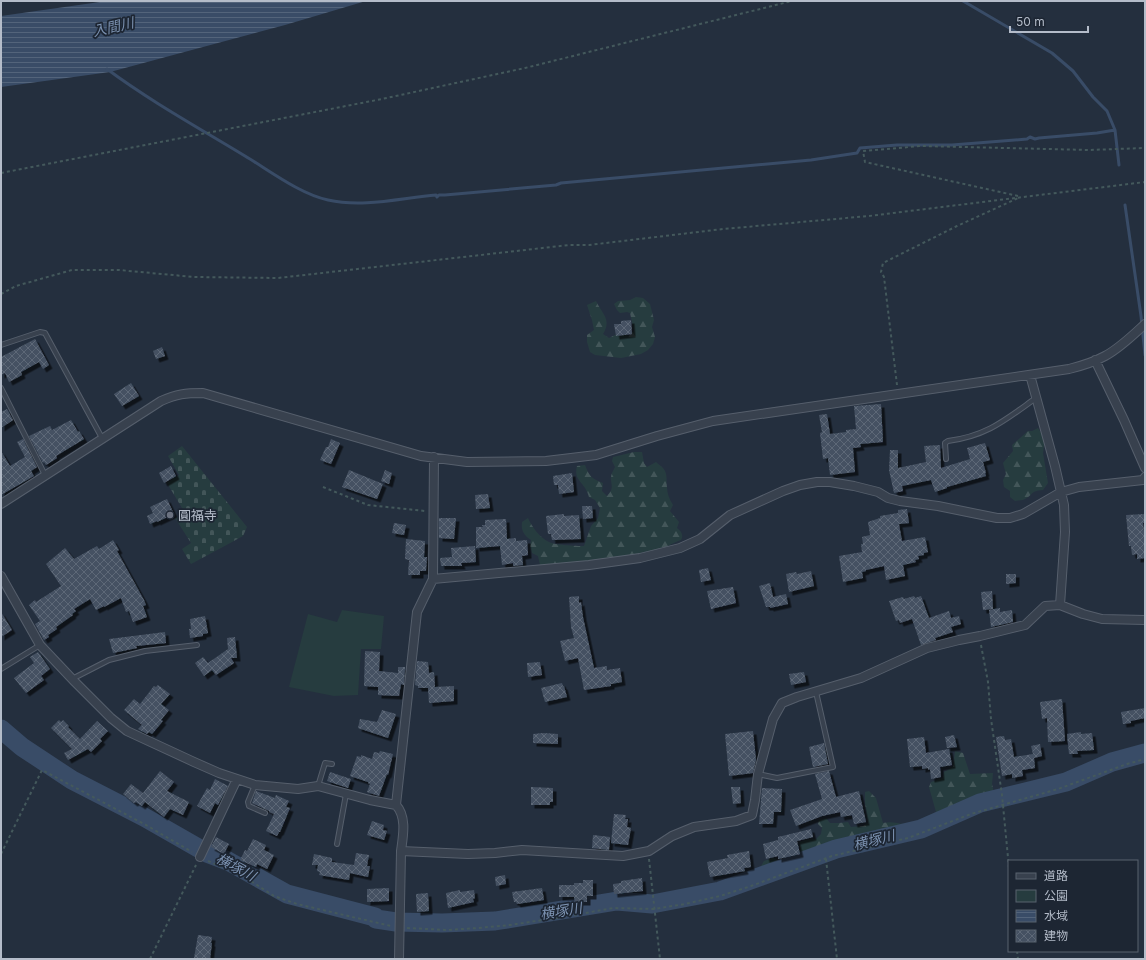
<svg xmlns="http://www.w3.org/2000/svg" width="1146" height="960" viewBox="0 0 1146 960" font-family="Inter,'Noto Sans JP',sans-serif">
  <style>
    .green { fill: #263c3f }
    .forest { fill: url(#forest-firs) }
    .cemetery { fill: url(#cemetery-stones) }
    .water { fill: url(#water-rules) }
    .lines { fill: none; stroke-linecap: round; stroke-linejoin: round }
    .stream { stroke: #394c67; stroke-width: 3 }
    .river { stroke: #394c67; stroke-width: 19 }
    .building { fill: url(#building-cross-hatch); filter: url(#shadow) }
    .service-casing { stroke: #565f6c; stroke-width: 6 }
    .minor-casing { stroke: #565f6c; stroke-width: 10 }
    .path { stroke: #44595c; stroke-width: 2; stroke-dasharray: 3 3; stroke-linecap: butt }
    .service { stroke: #38414e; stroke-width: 4 }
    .minor { stroke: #38414e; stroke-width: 8 }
    .worship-dot { fill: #6b7280; stroke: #1d2633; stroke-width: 1.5 }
    .labels { text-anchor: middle; stroke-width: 3.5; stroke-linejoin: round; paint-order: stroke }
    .poi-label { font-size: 13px; fill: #b4bcc9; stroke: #1d2633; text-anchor: start }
    .water-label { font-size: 14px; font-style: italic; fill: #7c92b1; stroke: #1d2633 }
  </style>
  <defs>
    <pattern id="forest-firs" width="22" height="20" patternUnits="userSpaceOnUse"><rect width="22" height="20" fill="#263c3f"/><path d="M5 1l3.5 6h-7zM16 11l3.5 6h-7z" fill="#435659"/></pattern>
    <pattern id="cemetery-stones" width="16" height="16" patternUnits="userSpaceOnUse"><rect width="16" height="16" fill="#263c3f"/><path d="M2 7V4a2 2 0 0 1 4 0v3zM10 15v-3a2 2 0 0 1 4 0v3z" fill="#435659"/></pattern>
    <pattern id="water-rules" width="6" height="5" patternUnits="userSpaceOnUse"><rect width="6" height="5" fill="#394c67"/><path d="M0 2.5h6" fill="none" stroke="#53647b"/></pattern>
    <pattern id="building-cross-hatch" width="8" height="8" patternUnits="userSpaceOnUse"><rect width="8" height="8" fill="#455162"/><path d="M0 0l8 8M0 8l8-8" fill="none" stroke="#5d6877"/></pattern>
    <filter id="shadow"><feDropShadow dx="3.5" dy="3.5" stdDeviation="0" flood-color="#0009"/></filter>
  </defs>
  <rect width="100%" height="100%" fill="#242f3e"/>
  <!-- green -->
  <path class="green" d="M342 610 384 616 381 649H361L358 695 334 696 289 687 308 614 337 622Z"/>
  <!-- forest -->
  <path class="forest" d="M636 297 643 298 650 304 654 320 652 327 655 337 653 344 648 350 641 354 621 358 595 355 590 352 587 342V335L594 330 592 320 587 305 596 301C602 314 612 319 603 334L609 338 619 333 628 336 634 331 630 313 627 312 620 313 617 310 614 304 618 301 630 300Z
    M1038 428 1045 439 1043 453 1048 483 1043 490C1030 491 1034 494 1025 499 1022 501 1018 500 1015 501L1010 497V491L1004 487 1003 480 1006 474 1003 463 1013 451 1012 445 1028 431H1032Z
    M634 452H642L644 463 647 467 656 462C658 464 661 466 663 468 668 474 666 480 667 487 667 493 669 499 673 505L670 511 679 522 677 528C681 531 684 535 681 540 672 543 664 549 654 551 649 552 643 551 639 554 636 556 634 559 632 561L547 566 540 565 538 556 532 553 530 546 531 540C524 535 521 531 522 522L528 518C532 527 540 538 549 542 554 545 576 546 584 546L591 526 598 518 600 508 595 500 589 497C585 481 573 482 577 466L585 465C589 476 592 479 603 483L602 491 607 496C613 490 612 487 611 480 610 476 613 471 615 467L612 461 613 457Z
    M955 751 963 753 970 774 993 773 992 784 994 793 989 803 962 813 950 812 916 827 845 842 835 846 822 857 812 863 801 865 773 876 768 877 761 873V866L764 861 773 858 779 861 799 856 800 849V842L806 840 816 839 821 834 822 828 818 824 819 820 826 818 830 823H839L848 822 851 827 863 826 868 823 865 804V792L869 791 876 798 883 823C892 821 897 824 906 824 916 824 927 816 936 812L929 787 931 782 943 778 944 772 953 767Z"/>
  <!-- cemetery -->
  <path class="cemetery" d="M182 446 247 527 243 536 221 548 191 564 182 549 191 543 175 518 185 513 167 483 179 475 168 456Z"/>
  <!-- water -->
  <path class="water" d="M107 1H366L285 25 110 72 1 87V16Z"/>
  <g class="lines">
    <!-- stream -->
    <path class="stream" d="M963 1 1052 53 1073 71 1093 97 1107 111 1115 130 1119 165
      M107 69C150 101 199 128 245 156 270 171 300 194 328 200 363 208 401 198 436 195L437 197 439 195H445L556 185 561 183 811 160 857 153 860 148 897 145H952L1027 139 1030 137 1035 139 1039 138 1097 133 1115 130
      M1125 205 1141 316 1145 355"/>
    <!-- river -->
    <path class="river" d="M1 729 22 747 72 780 144 817 207 853 228 861 287 894 375 917 376 919 396 922 442 923 495 921 617 901 652 904 720 891 836 849 921 829 980 803 1066 782 1112 762 1145 753"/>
  </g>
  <!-- building -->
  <path class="building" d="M631 320 632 334 616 336 614 324H621V321Z
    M35 339 49 365 43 369 39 362 21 372 22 375 9 382 5 373 1 375V357Z
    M162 347 165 356 156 359 153 351Z
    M131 383 139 396 122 406 114 394Z
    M881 404 883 442 860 444 861 447 853 448 855 472 830 475 828 458 823 459 820 433 822 432 819 415 827 414 830 434 846 432V430L856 429 854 406Z
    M7 409 13 420 1 428V412Z
    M71 420 78 432 79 431 84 439 56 456 57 458 46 465 44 462 43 463 29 436 50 426 52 430Z
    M23 439 37 467 31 471 34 476 1 495V451L10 466 25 457 17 442Z
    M331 439 340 443 331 464 320 460 326 447H328Z
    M985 443 990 460 983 462 986 473H985L986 476 947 487V488L935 492 931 480 902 486 903 491 894 493 889 470 890 450H898V468L926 462 924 446 940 445 941 468 970 459 967 448Z
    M171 466 176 476 164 483 159 473Z
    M349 470 383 484 377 499 342 487Z
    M385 470 392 473 389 484 381 481Z
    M572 473 574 492 559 494 558 485H554L553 476Z
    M488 494 490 508 476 509 475 495Z
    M167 499 174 514 157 522V521L150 524 147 516 153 513 150 507Z
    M582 506H592L593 518 583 519Z
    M907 509 909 523 899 524 902 541 925 537 928 552 924 553V555L918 556 919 559 915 560 916 562 903 565 905 576 886 580 884 566 866 570V571L862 572 863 578 843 582 839 556 862 552 861 544H863L862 537 870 535 868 522 880 518V516L898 513V510Z
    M564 514V516L579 515 581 539 552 540 551 534H548L546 516Z
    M1145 514V523H1143L1145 539V558L1137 559V554L1132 555 1131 546H1129L1126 515Z
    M439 518H456L454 539 439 538Z
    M506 519 507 539 516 538V541L527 540 528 555 522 556 523 565 513 566V563L502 565 500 546 476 548V527H483L482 525H485V520Z
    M394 523 406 525 404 535 392 533Z
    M406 539 425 541 424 557H427L426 571H420V575H408L409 560 405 559Z
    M113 540 119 550 117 551 144 600 146 605 143 606 147 617 133 622 129 611 126 612 121 598 104 607V606L96 610 90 599 74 609 76 611 72 614 73 615 56 627 57 629 48 635 49 637 44 640 35 624 40 621 29 605 35 600 36 602 61 586 46 564 65 548 74 559 97 546 99 549Z
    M475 546 476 562 461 563 462 566H441L440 558 452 557 451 548Z
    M708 568 711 580 701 582 699 570Z
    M811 571 814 586 789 592 786 574 796 572 797 574Z
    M1006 574H1016V583L1006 584Z
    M770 583 773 597 786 594 788 604 770 608V607H766L759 586Z
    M733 587 736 603 711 609 707 591Z
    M992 591 993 609 983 610 981 592Z
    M579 596V603L581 602 583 617 594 668 607 666V670L620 668 622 682 611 684V686L584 690 578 658 565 661 560 641 574 638 571 627 569 597Z
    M914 596 915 598 921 596 929 618 949 611 951 618 959 616 961 624 951 627 953 632 935 638 936 640 921 645 912 619 900 623 899 620 896 621 889 601 903 597 904 599Z
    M1000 608V612L1012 610 1013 622 991 627 989 610Z
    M1 612 12 630 1 637Z
    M205 616 208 633 203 634V636L190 638 189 629H191L190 619Z
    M165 632 166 643 136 646 137 648 113 653 109 639Z
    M235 637 237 658H231L234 663 216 675 212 670 204 676 195 663 203 657 208 663 228 649 227 638Z
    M365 651 380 652 379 671 398 673V667H405L404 685 401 684 399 696 378 695V687L364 686Z
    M38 652 50 669 41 676 44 680 26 693 14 678 34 663 30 657Z
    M417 661 428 662 429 673 434 672 435 687 454 686V701L429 703 428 688H418V686L415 685Z
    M540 662 542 675 528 677 527 663Z
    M804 672 806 682 791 685 789 674Z
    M562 683 563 686H564L567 697 545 702 541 688Z
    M158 685 170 694 161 704 169 710 161 720 163 721 152 734 149 732 147 734 138 729 142 725 124 710 134 699 140 704 154 686 156 687Z
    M1062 699 1065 741 1048 742 1047 718 1042 719 1040 702Z
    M1145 708V718L1131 721V723L1123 724 1121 712Z
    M382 710 396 714 388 738 358 728 360 719 377 722Z
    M59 720 61 722 63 720 69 726 68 727 80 739 97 721 108 731 100 739 102 741 91 752 88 749 68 760 64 753 72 749 51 728Z
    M753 731 756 760 753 773 729 776 725 734Z
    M1081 732V734L1092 733 1094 750 1077 751 1078 754H1069L1067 734Z
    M543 733 558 734V744L533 743V734Z
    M954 735 957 747 947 748 945 737Z
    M1004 736 1005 740 1011 739 1014 757 1033 754 1031 746 1040 744 1042 756 1034 758 1035 768 1022 770 1023 776 1012 778V774L1002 776 996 737Z
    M924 737 926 753 949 749 952 765 940 767 941 777 931 779 930 769 928 770V768L922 769V766L910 767 907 739Z
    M824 743 828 764 813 767 809 747Z
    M380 751 393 754 388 775 387 774 379 796 367 792 370 784 368 783V782L350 776 357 756 361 757V755L372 759 374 752 379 753Z
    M160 771 174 782 167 791 189 802 183 815 170 809 164 817 145 802 142 806 136 802 134 803 123 794 131 784 143 793Z
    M829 771 836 797 859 791 866 822 854 824 852 815 841 817 840 812 822 816 796 826 790 810 822 799 815 774Z
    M330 772 351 779 348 788 327 781Z
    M215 779 228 786 218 805 215 803 210 813 197 806 207 788 210 790Z
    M531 787 553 788V802H550V805H531Z
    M731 787H740L741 803 733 804Z
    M762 788 782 789 781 812H774L773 824H759Z
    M256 791 275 798 276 795 289 801 286 807 290 808 280 832H279L277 836 266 831 274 814 269 812V811L252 803Z
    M614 814 626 815 625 819H628L627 827 631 828 628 845 611 843Z
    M372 821 384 825 383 830 387 831 384 840 367 835Z
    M811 829 813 837 797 841 800 854 778 859V856L766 859 763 844 778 840V837Z
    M593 835 610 837 609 850 592 848Z
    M216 837 229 844 224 854 211 847Z
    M253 839 266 845 264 850 274 855 267 869 257 864 256 867 240 860 245 850 247 851Z
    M749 851 751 867 744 868 745 871 710 877 707 862 728 858 727 855Z
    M356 853 369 855 367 866H370L368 877 350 873 349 880 319 875 320 872 317 871 318 865H312L314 854 332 858V862L354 865Z
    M505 875 506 884 496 886 495 877Z
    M642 878 643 891 614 894 613 884 621 883V881Z
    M583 880H593V896H587V902H575L574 897H559V885H574V883H583Z
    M389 888V901L367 902V889Z
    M542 888 544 900 517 904 516 902H514L512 892Z
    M460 890V892L474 890 475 898 473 899 474 902 448 908 446 893Z
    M428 893 429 911 417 912 416 894Z
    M198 935 212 937 211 943H212L210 959 194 958Z"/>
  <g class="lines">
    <defs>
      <path id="service" d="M1 345 40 332 45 333 102 438
        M1 388 45 475
        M946 459 945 443 948 441C987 436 1005 420 1036 398
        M1 669 40 645
        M72 679 109 660 145 651 197 645
        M758 774 777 778 833 767 816 692
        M255 785 248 802 249 806 265 813
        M318 786 325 763 332 764
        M337 844 346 794"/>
      <path id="minor" d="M1095 360 1124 420 1145 468
        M1030 375 1055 466 1064 505 1065 532 1060 605
        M1 504 161 401C177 394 185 393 203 393L421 456 467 462 546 461 596 455 657 436 713 421 1069 369C1081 366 1094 362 1105 356 1120 348 1133 335 1145 324
        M1 576 40 645 75 682 111 718 127 731 194 762 219 773 255 785 298 789 318 786 370 800 396 805
        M433 579 434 457
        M401 851 468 854 495 853 522 850 623 856 649 851 672 836 694 827 736 821 752 815 755 800 758 774 773 719 782 703 797 697 861 678 927 648 959 640 980 636 1025 625 1045 606 1060 605 1083 614 1102 619 1145 620
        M200 857 237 779
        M399 959 401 851C403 836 407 817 396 805L417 612 433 579 589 565 640 558 680 548 700 539 730 515 783 491 800 485 817 482H830L854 486 878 492 888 498 900 501 938 506 997 518H1010L1023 514 1061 492 1079 487 1143 480 1145 477"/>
    </defs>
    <!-- service casing -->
    <use href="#service" class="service-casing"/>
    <!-- minor casing -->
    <use href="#minor" class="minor-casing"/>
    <!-- path -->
    <path class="path" d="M1 173 382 99 525 68 792 1
      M1018 196 865 162 863 151 921 146 1089 150 1145 148
      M1 294 16 286 72 270H119L194 277 278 278 569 245H589L723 229 869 216 1145 182
      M897 385 884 277 881 272 883 263 957 226 1018 198
      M323 487 368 505 425 511
      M981 645 988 682 991 719 1002 795 1009 868
      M1 854 42 770 146 825 192 852
      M649 859 660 959
      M826 859 837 959
      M208 861 243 876 274 896 297 904 391 926
      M407 928 447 930 478 928 510 925 569 916 613 908 654 909 685 904 720 896 751 886 832 856 908 838 971 814 1058 789 1127 764 1145 759
      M1017 951 1018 959
      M150 959 196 865"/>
    <!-- service -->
    <use href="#service" class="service"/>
    <!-- minor -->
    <use href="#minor" class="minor"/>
  </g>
  <!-- markers -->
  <circle class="worship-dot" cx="170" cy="515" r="4"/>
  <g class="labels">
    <!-- poi labels -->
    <g class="poi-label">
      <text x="178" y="520">圓福寺</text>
    </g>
    <!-- water labels -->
    <g class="water-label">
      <text transform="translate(113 27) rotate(-13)" y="5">入間川</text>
      <text transform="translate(874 840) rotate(-14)" y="5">横塚川</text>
      <text transform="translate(236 867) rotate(28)" y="5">横塚川</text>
      <text transform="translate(561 911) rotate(-9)" y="5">横塚川</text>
    </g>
  </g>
  <!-- border -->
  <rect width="1146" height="960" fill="none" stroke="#b4bcc9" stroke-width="4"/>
  <!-- legend -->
  <rect x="1008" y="860" width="130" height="92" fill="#1d2633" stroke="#59626f"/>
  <rect x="1016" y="873" width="20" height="6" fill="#38414e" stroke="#59626f"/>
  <text x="1044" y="880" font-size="12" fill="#b4bcc9">道路</text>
  <rect x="1016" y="890" width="20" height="12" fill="#263c3f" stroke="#59626f"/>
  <text x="1044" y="900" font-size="12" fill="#b4bcc9">公園</text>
  <rect x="1016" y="910" width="20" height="12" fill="url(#water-rules)" stroke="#59626f"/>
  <text x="1044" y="920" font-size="12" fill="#b4bcc9">水域</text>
  <rect x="1016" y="930" width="20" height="12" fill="url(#building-cross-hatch)" stroke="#59626f"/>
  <text x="1044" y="940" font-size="12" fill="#b4bcc9">建物</text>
  <!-- scale -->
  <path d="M1010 26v6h78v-6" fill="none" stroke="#b4bcc9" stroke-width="2"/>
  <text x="1016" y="26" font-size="12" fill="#b4bcc9" stroke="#1d2633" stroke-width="3" paint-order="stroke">50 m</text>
</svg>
